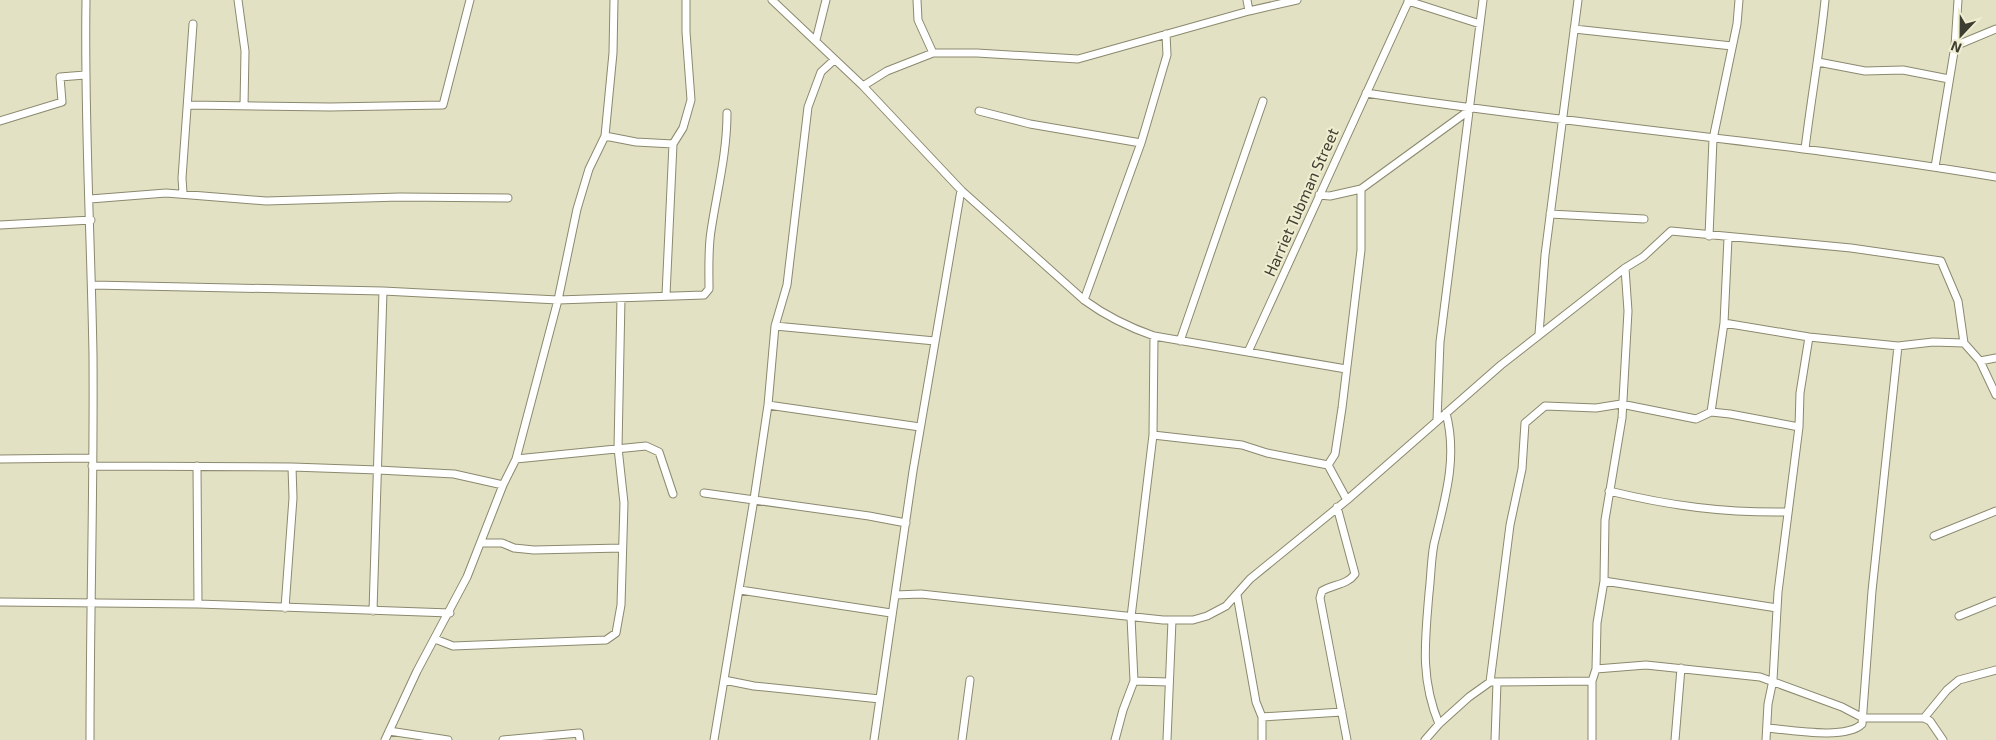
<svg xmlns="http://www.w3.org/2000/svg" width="1996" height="740" viewBox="0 0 1996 740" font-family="'Exo 2',sans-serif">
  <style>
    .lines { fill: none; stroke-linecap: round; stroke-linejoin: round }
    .street-casing { stroke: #8b896e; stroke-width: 9 }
    .street { stroke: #fff; stroke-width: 7 }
    .labels { text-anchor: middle; stroke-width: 4; stroke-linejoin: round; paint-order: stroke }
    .street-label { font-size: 16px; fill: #3e3d32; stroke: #f0eed1 }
  </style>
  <rect width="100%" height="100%" fill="#e3e1c4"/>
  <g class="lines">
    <defs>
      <path id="street" d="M86 0C84 118 91 237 93 355 94 483 90 612 90 740
        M238 0 245 51 244 106
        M772 0 863 86 961 190 1084 300C1106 316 1128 327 1154 336L1346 369
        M917 0 918 20 933 53
        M1247 0 1249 11
        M1408 1 1480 24
        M1574 29 1732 46
        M816 40 826 0
        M1955 46 1996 29
        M1818 62 1865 71 1903 70 1949 79
        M863 86 887 71 933 53H977L1078 59 1249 11 1297 0
        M1366 93C1575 125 1787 142 1996 177
        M189 105 330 107 443 105 470 0
        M979 111 1030 124 1141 143
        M0 121 62 102 60 77 85 75
        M605 136 636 142 673 144
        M1805 149C1811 99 1820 50 1825 0
        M1935 167 1955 46 1958 0
        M183 193 182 178 193 24
        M1319 195 1330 196 1361 189 1471 109
        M90 199 166 193 266 201 400 197 508 198
        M1550 214 1644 219
        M0 225 91 220
        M1709 236 1713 139 1737 24 1739 0
        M92 285 383 291 558 300 704 295 709 289C709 270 708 250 711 231 717 191 727 154 727 113
        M666 295 673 144 683 128 691 100 686 32V0
        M1084 300 1141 143 1167 55 1166 34
        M1724 323 1809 337 1898 346 1933 342 1964 343 1980 361 1996 395
        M775 326 935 341
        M1539 334 1545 255 1578 0
        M1180 341 1263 101
        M1248 352 1409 0
        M1980 361 1996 358
        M768 405 920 427
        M1711 412 1724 323 1728 238
        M1437 420 1440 342 1483 0
        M1153 435 1242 445 1267 453 1328 465 1347 500
        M0 459 92 458
        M516 459 646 446 659 452 673 494
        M1328 465 1335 454 1342 408 1361 250V189
        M92 466 292 467 378 470 454 474 503 485
        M197 466 198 604
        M1609 491C1671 506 1724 513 1788 512
        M704 493 869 516 906 523
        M1337 507 1355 574C1347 585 1334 584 1322 591L1320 598 1347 740
        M1934 536 1996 511
        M481 543H502L514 548 534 550 622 548
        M1604 581 1777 608
        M740 590 891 613
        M895 595 921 594 1163 620H1193L1207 616 1226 606 1250 579 1347 500 1501 365 1625 268 1643 257 1671 231 1851 248 1941 261 1958 301 1964 343
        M1237 595 1256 702 1262 717V740
        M0 602 198 604 450 613
        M285 608 293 498 292 467
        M373 611 383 291
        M1959 616 1996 601
        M435 639 453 646 606 640 616 633 621 605 624 503 618 448 621 298
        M1596 669 1646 665 1760 677 1842 707 1863 718H1924L1930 721 1943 740
        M724 680 754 686 880 699
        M1134 681 1169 682
        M1490 682 1510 525 1522 469 1525 423 1545 406 1596 408 1621 404 1696 419 1711 412 1730 414 1799 427
        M1262 717 1342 712
        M1924 718 1947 690 1959 680 1996 670
        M1439 724C1420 678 1425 641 1429 593 1431 577 1431 559 1434 544 1445 499 1458 458 1446 413
        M1767 728C1791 730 1846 740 1862 724L1872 591 1898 346
        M389 731 448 740
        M385 740 417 671 467 577 503 485 516 459 558 300 577 209 589 169 605 136 613 53 614 0
        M503 740 579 733 580 740
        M714 740 754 499 768 405 775 326 787 285 808 107 821 72 834 60
        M874 740 913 471 961 190
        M962 740 970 680
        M1115 740 1123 710 1134 681 1131 617 1153 435 1154 336
        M1167 740 1172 620
        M1425 740 1439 724 1469 697 1490 682 1592 681
        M1495 740 1497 682
        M1592 740V681L1596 669 1597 623 1604 581 1605 520 1622 418 1628 311 1625 268
        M1675 740 1681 668
        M1766 740 1768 704 1773 680 1778 592 1799 427 1800 393 1809 337"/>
    </defs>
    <!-- street casing -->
    <use href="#street" class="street-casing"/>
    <!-- street -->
    <use href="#street" class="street"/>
  </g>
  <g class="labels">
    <!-- street labels -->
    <g class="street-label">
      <text transform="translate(1301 202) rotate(-66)" y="6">Harriet Tubman Street</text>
    </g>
  </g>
  <!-- north arrow -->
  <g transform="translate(1961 35) rotate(202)" stroke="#f0eed1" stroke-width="4" paint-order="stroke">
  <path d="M0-4L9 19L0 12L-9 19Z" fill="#3e3d32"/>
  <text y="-8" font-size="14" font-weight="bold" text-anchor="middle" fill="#3e3d32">N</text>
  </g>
</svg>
